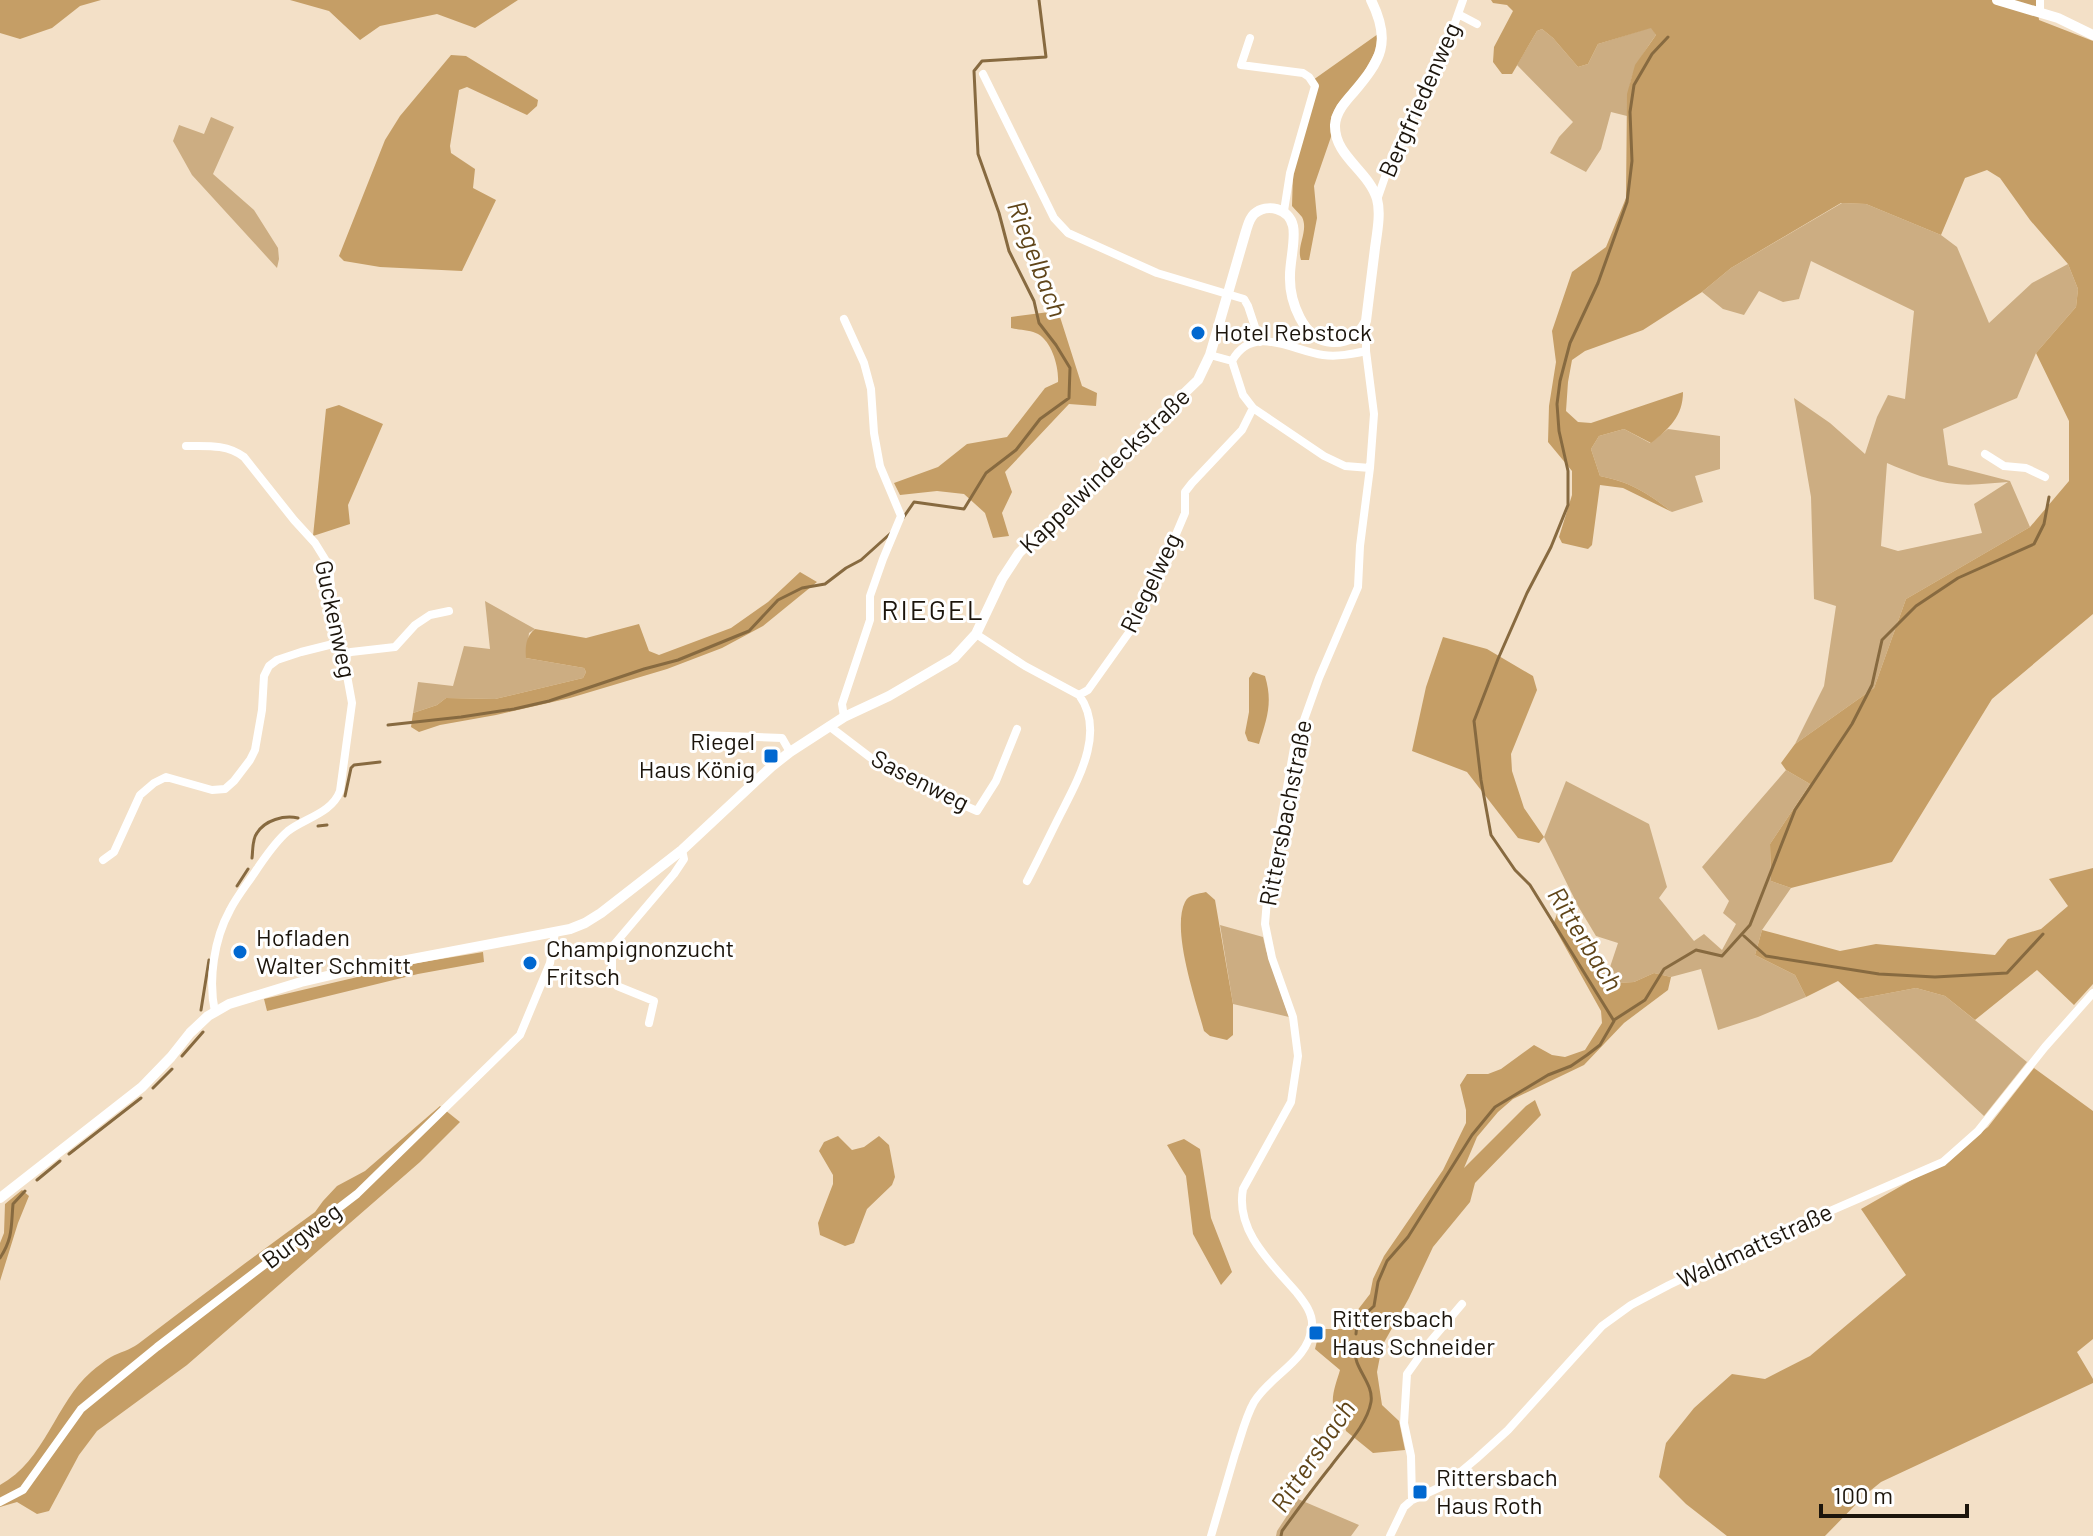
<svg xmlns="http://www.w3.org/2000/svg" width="2093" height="1536" viewBox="0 0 2093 1536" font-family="Barlow,sans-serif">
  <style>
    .green { fill: #ccad82; fill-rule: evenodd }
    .forest { fill: #c59e66 }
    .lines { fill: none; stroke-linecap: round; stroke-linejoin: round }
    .stream { stroke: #876a40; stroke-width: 3 }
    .minor { stroke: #fff; stroke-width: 8 }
    .tertiary { stroke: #fff; stroke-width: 10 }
    .poi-dot { fill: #0168d0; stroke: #fff; stroke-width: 3 }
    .labels { text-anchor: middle; stroke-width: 6; stroke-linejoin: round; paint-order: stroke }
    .street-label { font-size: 24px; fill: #1c150c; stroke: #fff }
    .poi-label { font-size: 24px; fill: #1c150c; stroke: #fff; text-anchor: start }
    .water-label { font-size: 26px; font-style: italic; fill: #604519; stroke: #fff }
    .quarter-label { font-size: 28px; letter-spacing: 2px; fill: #1c150c; stroke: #fff }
  </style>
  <rect width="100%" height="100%" fill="#f3e0c7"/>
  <!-- green -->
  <path class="green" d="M1652 27 1656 35C1634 66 1628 77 1627 116L1611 112 1601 149 1586 172 1550 153 1559 137 1573 122 1517 65 1537 31 1542 29 1553 38 1578 67 1588 64 1598 44Z
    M211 117 234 127 213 174 254 210 278 248 279 259 277 268 192 175 173 141 179 125 204 134Z
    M1842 203 1866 204 1941 235 1957 247 1989 323 2032 283 2068 264 2078 289 2076 307 2036 353 2017 398 1943 429 1948 465 2010 481 2030 527 1906 599 1874 688 1795 744 1824 686 1836 606 1814 599 1811 497 1794 398 1830 423 1865 454 1877 417 1888 395 1905 399 1914 311 1811 261 1799 299 1783 302 1759 291 1744 315 1723 309 1702 292 1731 268ZM1887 463C1908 472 1933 482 1956 484 1973 486 1991 483 2008 482L1974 504 1982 533 1898 551 1881 546Z
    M1624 429 1650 443 1668 429 1720 436V469L1695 476 1703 502 1672 512C1648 493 1630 482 1600 476L1591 449 1599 436Z
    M485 601 535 629 529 633 526 658 584 668 586 672 583 678 495 699 446 698 437 705 413 713 418 682 453 686 464 646 490 649Z
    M1786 770 1810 784 1770 844 1771 881 1791 888 1762 930 1755 955 1795 975 1806 997 1758 1017 1718 1030 1701 969 1671 977 1654 973 1634 982 1619 983 1607 976 1618 943 1596 936 1578 906 1544 837 1566 781 1649 824 1667 887 1659 898 1694 941 1704 934 1722 950 1736 924 1723 913 1729 901 1702 867Z
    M1220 925 1263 937 1266 950 1289 1017 1233 1004Z
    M1916 988 1945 996 2027 1062 1984 1116 1858 999Z
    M1298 1499 1359 1525 1351 1536H1276L1277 1531Z"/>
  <!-- forest -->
  <path class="forest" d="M0 0H101L80 6 52 28 20 39 0 33Z
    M290 0H518L475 28 437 14 380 26 360 40 329 11Z
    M1491 0H2037L2039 20 2093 41V614L1992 699 1892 862 1791 888 1771 881 1770 844 1810 784 1786 770 1781 763 1795 744 1874 688 1906 599 2030 527 2069 481V421L2036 353 2076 307 2078 289 2068 264 2030 220 2000 178 1987 170 1965 178 1941 235 1866 204 1841 203 1731 268 1702 292 1643 330 1585 351 1572 360 1568 382 1566 411 1578 422 1591 423 1683 392C1683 416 1669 429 1651 443L1624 429 1599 436 1591 449 1600 476C1630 482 1648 493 1672 512L1623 488 1600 485 1592 545 1588 549 1562 543 1559 537 1572 495V471L1548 442 1549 406 1556 362 1552 331 1572 272 1606 247 1626 198 1627 94 1635 65 1656 35 1651 28 1598 44 1588 64 1578 67 1553 38 1542 29 1537 31 1512 74H1502L1493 62 1494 47 1513 11 1507 5 1493 3Z
    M1378 34 1375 52 1363 74 1337 105 1331 117 1332 134 1314 186 1317 218 1309 260H1301C1296 246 1309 231 1302 217 1299 213 1295 210 1292 206L1293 173 1313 80Z
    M451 55 466 56 538 100 537 106 527 115 467 87 459 90 450 146 451 153 475 169 473 188 496 200 462 271 380 267 344 261 339 256 385 140 400 116Z
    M1054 298 1082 386 1097 393 1096 406 1069 404 1005 472 1012 492 1002 513 1009 536 993 538 985 513 964 494 937 491 900 495 894 483 938 467 967 444 1007 437 1045 388 1058 382C1059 367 1052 342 1038 334 1031 330 1019 330 1011 328V317L1049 312Z
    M339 405 383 424 348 505 350 524 313 536 326 409Z
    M800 572 817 582 763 626 722 648 667 669 570 698 496 715 440 725 419 732 411 727 413 713 437 705 446 698 495 699 583 678 586 672 584 668 526 658C525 647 526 636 535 629L586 638 639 624 649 651 659 655 731 628 768 602Z
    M1443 637 1487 649 1533 676 1537 690 1511 754 1512 771 1524 808 1544 837 1539 843 1518 838 1467 772 1412 751 1426 687Z
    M1253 672 1265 676C1273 703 1267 718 1259 744L1248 741 1245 733 1249 712V678Z
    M2093 868V984L2074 1005 2037 970 1975 1020 1945 996 1916 988 1858 999 1838 981 1806 997 1795 975 1755 955 1762 930 1840 951 1876 944 1995 955 2008 939 2041 929 2068 906 2049 879Z
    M1206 892 1215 900 1233 1004V1035L1227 1040 1210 1036 1204 1031C1196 1001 1171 930 1185 902 1189 894 1198 894 1206 892Z
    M1557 914 1563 918 1607 976 1618 983 1634 982 1654 973 1671 977 1668 990 1624 1023 1584 1065 1513 1099 1498 1112 1477 1137 1464 1168 1526 1106 1535 1100 1541 1115 1475 1183 1470 1202 1433 1247 1409 1298 1382 1346 1377 1372 1382 1405 1399 1421 1405 1450 1373 1453 1346 1431C1345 1420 1337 1418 1334 1409 1330 1397 1337 1381 1340 1370L1315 1349 1320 1329H1343L1370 1294 1373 1279 1384 1256 1443 1170 1466 1123V1110L1460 1085 1467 1074H1488L1501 1069 1534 1045 1552 1055 1565 1057 1585 1050 1602 1023 1601 1011 1553 925Z
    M483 952 484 962 418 974 267 1011 264 999 417 963Z
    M2034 1068 2093 1111V1339L2077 1352 2093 1379V1383L1881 1482 1865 1495 1825 1536H1727L1686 1504 1659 1477 1666 1443 1694 1408 1732 1374 1765 1379 1810 1356 1906 1275 1861 1209 1943 1162 1988 1127Z
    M440 1106 460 1122 420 1162 187 1365 97 1431 79 1455 49 1511 37 1514 17 1502 0 1507V1485C45 1461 56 1402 91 1372 97 1367 104 1361 111 1357 120 1352 130 1350 138 1344 197 1299 256 1255 315 1212L323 1201 337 1186 365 1171Z
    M838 1136 852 1150 864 1147 879 1136 889 1145 895 1177 892 1185 867 1209 854 1243 845 1246 820 1235 818 1223 833 1184V1175L819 1151 824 1142Z
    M1184 1139 1200 1149 1211 1218 1232 1272 1221 1285 1193 1234 1186 1176 1167 1145Z
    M22 1190 29 1196 18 1223 0 1281V1243L4 1233 5 1204Z"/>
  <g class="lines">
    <!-- stream -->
    <path class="stream" d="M903 518 914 502 964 509 986 473 1016 450 1040 419 1069 398 1070 368 1056 345 1039 323 1034 301 1009 251 999 213 978 154 974 71 982 61 1046 57 1039 0
      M388 725 461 717 514 709 549 701 644 669 678 660 749 631 778 600 802 588 825 584 846 568 861 560 891 533
      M345 796 351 768 354 765 380 762
      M318 826 327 825
      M252 858C253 851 252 839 257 833 265 820 284 815 298 818
      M237 886 248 869
      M1744 936 1766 956 1879 974 1935 977 2007 973 2043 934
      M201 1010 209 960
      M1614 1020 1645 1000 1664 969 1696 950 1722 956 1750 925 1795 810 1852 724 1872 685 1882 640 1916 606 1958 578 2034 544 2044 524 2049 497
      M182 1056 203 1032
      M153 1088 172 1069
      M69 1154 141 1098
      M37 1180 60 1161
      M0 1258C13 1238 11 1227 13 1204L25 1191
      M1356 1334 1357 1322 1374 1306 1378 1282 1387 1261 1408 1237 1472 1135 1495 1107 1548 1075 1571 1066 1587 1055 1600 1045 1614 1021 1530 885 1515 870 1491 835 1481 780 1474 721 1498 659 1527 593 1551 547 1568 505V471L1559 431 1557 404 1560 381 1570 343 1598 283 1627 202 1632 161 1630 112 1634 85 1652 54 1668 37
      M1281 1536 1282 1531C1298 1509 1314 1487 1331 1466 1344 1448 1367 1425 1371 1402 1374 1383 1353 1368 1355 1349"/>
    <!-- minor -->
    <path class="minor" d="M2040 0V12
      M1458 14 1477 24
      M1250 38 1241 65 1303 73 1309 77 1315 86 1290 173 1284 211
      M983 74 1054 218 1068 233 1157 273 1244 299 1248 306 1260 342
      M1377 200 1395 148 1446 48 1463 0
      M844 319 864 363 871 389 874 433 880 466 901 516 883 559 870 596V620L842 704 844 717
      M1210 355 1232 361 1243 395 1253 408 1324 456 1345 466 1370 468
      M1232 361C1253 323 1293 351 1323 355 1338 357 1352 354 1366 351
      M186 446C207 446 227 444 244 457L294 520 315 543 328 564 330 575 332 625 346 670 352 703 340 791C332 813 305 818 288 831 275 842 266 856 257 869 248 883 237 896 230 910 214 939 208 980 215 1012
      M1985 454 2004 466 2026 468 2045 477
      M976 634 1025 666 1079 695 1088 690 1135 624 1171 555 1174 539 1185 513V492L1192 483 1242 430 1253 408
      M341 656 351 652 395 647 415 625 430 615 449 611
      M829 726 871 758 906 775 929 790 977 811 996 781 1017 729
      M699 735 782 738 790 752
      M103 860 114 852 140 795 154 783 166 777 212 790 225 789 234 781 250 760 255 750 262 710 264 676 269 666 277 660 301 652 337 643
      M1027 881C1038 860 1048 839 1058 819 1076 783 1107 733 1079 695
      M649 1023 654 1001 617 986 612 979V947L674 874 684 859 682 850
      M1412 1500 1411 1456 1404 1423 1407 1374 1429 1343 1462 1304
      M0 1502 23 1490 81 1409 157 1347 357 1194 520 1035 550 963 555 932
      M1211 1536C1219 1509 1227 1481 1235 1454 1241 1437 1245 1418 1254 1402 1270 1375 1309 1361 1312 1326 1313 1313 1304 1302 1297 1293 1272 1264 1235 1231 1243 1189L1291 1102 1298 1056 1293 1017 1272 958 1265 924 1267 900 1294 748 1319 678 1358 587 1360 546 1370 468 1374 414 1366 351V321
      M1390 1536 1404 1507 1412 1500 1445 1485 1476 1459 1508 1430 1602 1326 1631 1305 1669 1285 1761 1241 1943 1162 1978 1131 2045 1047 2093 993"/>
    <!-- tertiary -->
    <path class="tertiary" d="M1997 0 2058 18 2093 35
      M0 1198 142 1087 171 1057 190 1033 208 1016 229 1004 301 982 344 972 570 929 585 923 601 913 682 850 771 767 790 752 844 717 889 696 954 658 976 634 1002 579 1019 553 1198 380 1210 355 1246 231C1248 225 1249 219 1254 214 1267 203 1289 208 1293 226 1296 239 1290 261 1290 275 1289 300 1303 341 1332 342 1349 343 1359 335 1366 321 1369 297 1372 272 1375 248 1377 233 1381 213 1377 199 1369 171 1334 156 1335 125 1336 112 1345 102 1353 93 1381 60 1392 42 1371 0"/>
  </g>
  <!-- markers -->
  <g class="poi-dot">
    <circle cx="1198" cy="333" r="8"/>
    <rect x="763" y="748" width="16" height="16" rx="4"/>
    <circle cx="240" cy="952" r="8"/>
    <circle cx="530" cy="963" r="8"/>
    <rect x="1308" y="1325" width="16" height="16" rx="4"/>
    <rect x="1412" y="1484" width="16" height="16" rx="4"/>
  </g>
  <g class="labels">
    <!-- street labels -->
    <g class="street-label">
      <text transform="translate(1420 100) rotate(-66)" y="8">Bergfriedenweg</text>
      <text transform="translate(1105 471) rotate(-44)" y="8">Kappelwindeckstraße</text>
      <text transform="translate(1151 583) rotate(-64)" y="8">Riegelweg</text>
      <text transform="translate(335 619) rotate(78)" y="8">Guckenweg</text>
      <text transform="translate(920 781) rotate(27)" y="8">Sasenweg</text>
      <text transform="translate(1286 813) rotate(-79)" y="8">Rittersbachstraße</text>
      <text transform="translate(302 1236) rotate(-37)" y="8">Burgweg</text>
      <text transform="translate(1755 1246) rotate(-25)" y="8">Waldmattstraße</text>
    </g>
    <!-- poi labels -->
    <g class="poi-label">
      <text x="1214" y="341">Hotel Rebstock</text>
      <text x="755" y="750" text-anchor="end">Riegel<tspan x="755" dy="28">Haus König</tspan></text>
      <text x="256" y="946">Hofladen<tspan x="256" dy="28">Walter Schmitt</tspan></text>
      <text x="546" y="957">Champignonzucht<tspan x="546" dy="28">Fritsch</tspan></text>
      <text x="1332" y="1327">Rittersbach<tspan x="1332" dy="28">Haus Schneider</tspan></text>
      <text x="1436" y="1486">Rittersbach<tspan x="1436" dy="28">Haus Roth</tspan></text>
    </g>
    <!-- water labels -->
    <g class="water-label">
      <text transform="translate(1037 259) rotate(69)" y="9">Riegelbach</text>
      <text transform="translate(1585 939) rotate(58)" y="9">Ritterbach</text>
      <text transform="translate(1313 1456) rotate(-56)" y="9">Rittersbach</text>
    </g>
    <!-- quarter labels -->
    <g class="quarter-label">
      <text x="933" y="620">RIEGEL</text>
    </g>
  </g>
  <!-- scale -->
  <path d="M1821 1504v12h146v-12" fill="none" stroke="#1c150c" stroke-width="4"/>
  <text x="1833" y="1504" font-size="24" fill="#1c150c" stroke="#ffffff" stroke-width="6" paint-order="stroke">100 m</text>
</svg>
